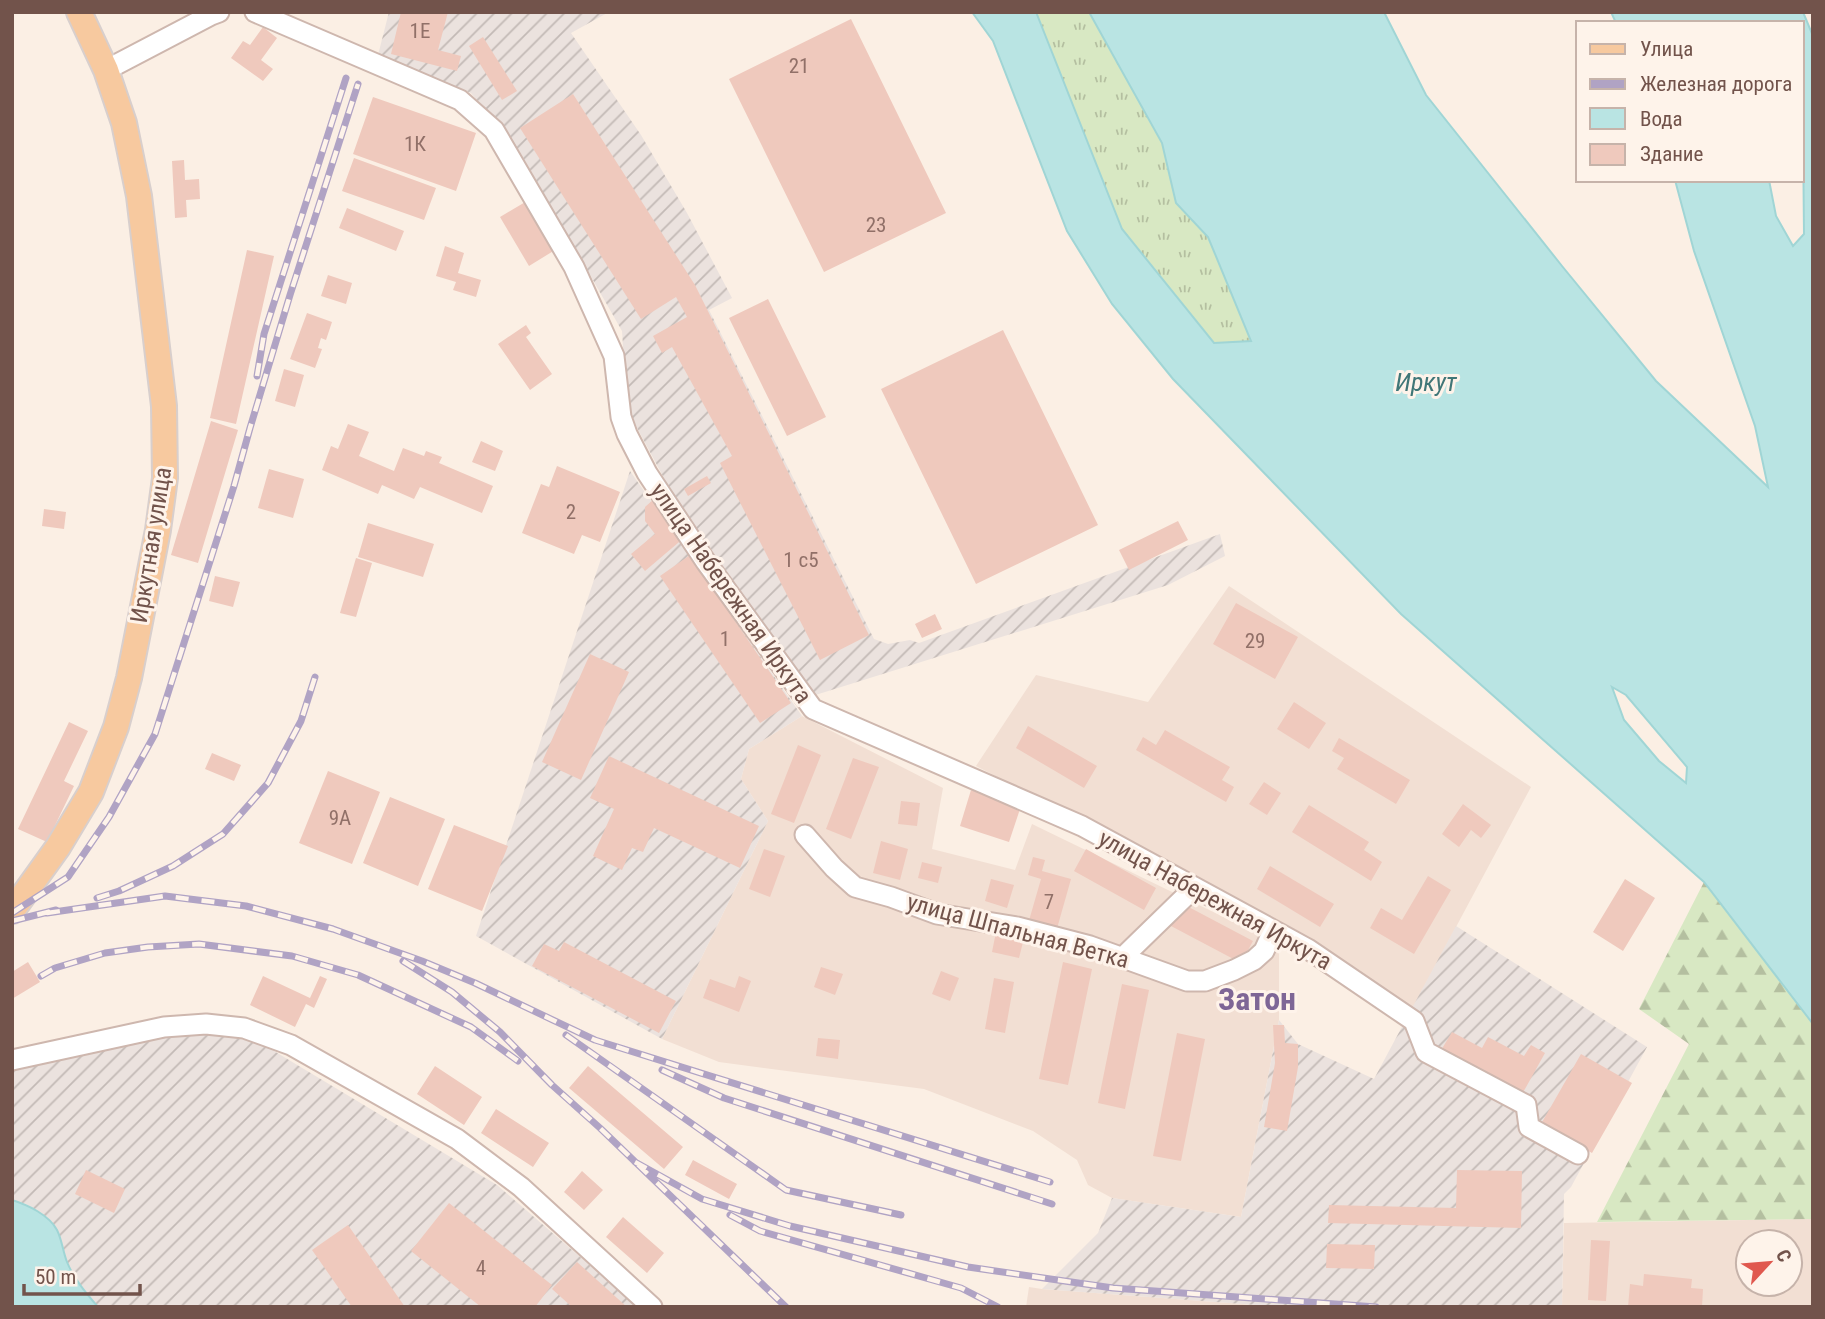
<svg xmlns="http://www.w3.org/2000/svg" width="1825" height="1319" viewBox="0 0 1825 1319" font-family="'Roboto Condensed',sans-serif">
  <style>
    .residential { fill: #f2dfd3; fill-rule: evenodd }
    .industrial { fill: url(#industrial-furrows) }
    .grass { fill: url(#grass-tufts) }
    .forest { fill: url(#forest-firs) }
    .water { fill: #b9e4e3; stroke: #a0d5d5; stroke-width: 2; fill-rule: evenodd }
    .building { fill: #efc9bd }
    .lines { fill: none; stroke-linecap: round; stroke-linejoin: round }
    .minor-casing { stroke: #ceb7ae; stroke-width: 23 }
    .major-casing { stroke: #d8cfcd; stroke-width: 28 }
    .minor { stroke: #fff; stroke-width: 19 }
    .major { stroke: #f7c99f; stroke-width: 24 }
    .rail-casing { stroke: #b0a3c4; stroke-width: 7 }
    .rail { stroke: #fef3ea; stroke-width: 4.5; stroke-dasharray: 13; stroke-linecap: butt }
    .labels { text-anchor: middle; stroke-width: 6; stroke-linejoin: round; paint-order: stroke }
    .number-label { font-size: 21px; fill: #917068 }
    .street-label { font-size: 24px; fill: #72534b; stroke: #fef3ea }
    .water-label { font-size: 26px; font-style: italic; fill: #407677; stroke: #fef3ea }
    .district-label { font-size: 32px; font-weight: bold; fill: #7e6696; stroke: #fef3ea }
  </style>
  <defs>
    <pattern id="industrial-furrows" width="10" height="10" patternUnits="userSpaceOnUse" patternTransform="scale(1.75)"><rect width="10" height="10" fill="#ebe2de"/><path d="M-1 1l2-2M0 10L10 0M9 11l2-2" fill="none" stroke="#c3bab6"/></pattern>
    <pattern id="grass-tufts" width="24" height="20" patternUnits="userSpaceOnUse" patternTransform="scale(1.75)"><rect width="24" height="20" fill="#d8e8c3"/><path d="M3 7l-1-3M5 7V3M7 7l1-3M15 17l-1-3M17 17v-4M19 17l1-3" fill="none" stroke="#b4bfa0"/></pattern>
    <pattern id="forest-firs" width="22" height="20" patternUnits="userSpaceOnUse" patternTransform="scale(1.75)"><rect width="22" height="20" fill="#d8e8c3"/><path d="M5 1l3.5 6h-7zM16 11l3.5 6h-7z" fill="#b4bfa0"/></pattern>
  </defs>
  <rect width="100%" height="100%" fill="#fbefe4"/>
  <!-- residential -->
  <path class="residential" d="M1229 586 1531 787 1411 1011 1310 937 976 766 1036 675 1148 702Z
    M802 716 943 788 932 849 1015 870 1032 824 1279 944V1020L1241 1217 1112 1198 1088 1185 1077 1160 1033 1131 924 1089 719 1062 662 1039 768 821 741 779 749 749Z
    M1813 1219V1307H1562L1564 1223ZM1748 1242H1790V1284H1748Z
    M1029 1287 1042 1289 1282 1307H1026Z"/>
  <!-- industrial -->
  <path class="industrial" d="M389 12H609L571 33 641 135 687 213 732 298 709 310 874 639 888 644 910 640 919 643 1220 534 1225 556 1168 585 809 697 705 540 690 527 627 409 622 331 520 152 471 93 378 55Z
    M630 471 802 716 749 749 741 779 768 821 662 1039 476 936Z
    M1456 926 1647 1047 1571 1187 1564 1194 1562 1307H1282L1042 1289 1098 1233 1112 1198 1241 1217 1279 1020 1298 1044 1374 1079Z
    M192 1030 249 1036 497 1185 638 1307H98L75 1278 66 1260 56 1228 48 1220 26 1204 12 1200V1067Z"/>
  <!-- grass -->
  <path class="grass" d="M1036 12H1089L1162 143 1176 203 1208 237 1251 341 1214 343 1122 229Z"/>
  <!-- forest -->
  <path class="forest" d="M1704 882 1813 1024V1219L1597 1222 1689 1044 1639 1009Z"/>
  <!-- water -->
  <path class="water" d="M972 12H1036L1122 229 1214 343 1251 341 1208 237 1176 203 1162 143 1089 12H1384L1426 95 1562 266 1656 381 1768 487 1755 426 1694 251 1675 180H1769L1776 216 1793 246 1804 234 1802 23H1616L1611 12H1803L1813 36V1024L1704 882 1401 614 1173 379 1112 304 1067 231 993 41ZM1612 687 1626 695 1687 767 1686 783 1659 761 1624 720Z
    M12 1200C28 1205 49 1215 57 1230 62 1240 63 1252 67 1262 74 1279 86 1293 98 1307H12Z"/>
  <!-- building -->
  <path class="building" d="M401 12H448L438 50 461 56 457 71 391 54Z
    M851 19 946 213 824 272 729 79Z
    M263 27 277 38 261 60 273 69 263 81 231 58 243 41 250 45Z
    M483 37 517 91 502 100 469 46Z
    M573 94 695 285 869 635 820 660 720 463 732 456 672 347 662 353 653 336 687 317 676 297 641 319 520 128Z
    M373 97 476 133 456 191 353 154Z
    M354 158 436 188 424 220 342 191Z
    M184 160 185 180 199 179 200 199 186 200 187 217 175 218 172 161Z
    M527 201 555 250 529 266 500 217Z
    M347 208 404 231 396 251 339 228Z
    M445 246 464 253 458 273 481 280 476 297 453 290 456 282 436 276Z
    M247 250 274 256 236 424 210 418Z
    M328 275 352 283 346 304 321 296Z
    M768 299 826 417 787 436 729 318Z
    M307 313 332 322 326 340 321 338 318 348 322 349 315 368 290 359Z
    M526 325 531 333 526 337 552 374 530 390 498 344Z
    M1003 330 1098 525 976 584 881 389Z
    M284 369 304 375 295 407 275 401Z
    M211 421 238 430 198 563 171 555Z
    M348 424 369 432 359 456 394 471 403 448 424 456 426 451 442 457 439 463 493 486 482 513 420 487 414 499 382 485 378 494 322 470 331 446 338 449Z
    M481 441 503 451 495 471 472 462Z
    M557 466 620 492 600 542 582 535 574 554 522 533 541 484 549 487Z
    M269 469 304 479 293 518 258 508Z
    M707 476 711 483 688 496 684 489Z
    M654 499 685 537 645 571 631 554 655 534 645 521V507Z
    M44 509 66 512 64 529 42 526Z
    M1178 521 1188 540 1129 570 1119 550Z
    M368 523 434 544 423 577 358 557Z
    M690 555 791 703 760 723 660 576Z
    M356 558 372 563 356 617 340 613Z
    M215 576 240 582 233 607 209 601Z
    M1236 603 1298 637 1275 679 1213 644Z
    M935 614 942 629 922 638 915 624Z
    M590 654 629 672 581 780 542 762Z
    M1294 702 1326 723 1309 749 1277 729Z
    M69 722 88 731 64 781 74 786 47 842 18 829Z
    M1028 726 1097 766 1084 788 1016 748Z
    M1165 730 1230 767 1222 780 1234 787 1226 802 1136 750 1143 737 1156 745Z
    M1339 738 1410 780 1396 804 1337 769 1344 758 1332 751Z
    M798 745 821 755 794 823 771 814Z
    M212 753 241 765 234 781 205 769Z
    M609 756 759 826 740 868 654 828 643 852 632 848 622 870 593 856 614 809 590 798Z
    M853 758 879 767 851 839 826 829Z
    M328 771 380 792 352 864 299 843Z
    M1264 782 1281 793 1267 815 1249 804Z
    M971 790 1021 806 1009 842 960 826Z
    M390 797 445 819 418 886 363 863Z
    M901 801 920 803 917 826 898 824Z
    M1463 804 1491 825 1481 838 1471 830 1459 847 1442 834Z
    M1309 805 1369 842 1364 850 1382 862 1371 881 1292 832Z
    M454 825 508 846 482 911 428 889Z
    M881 841 908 849 900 880 873 873Z
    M764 849 785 856 770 897 749 889Z
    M1086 849 1156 888 1144 910 1074 871Z
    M1033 857 1045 860 1042 871 1071 879 1056 932 1028 924 1041 879 1028 875Z
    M922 862 942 867 938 883 918 878Z
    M1270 866 1334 904 1320 927 1257 889Z
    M1428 876 1451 890 1414 954 1370 928 1381 908 1402 920Z
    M991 879 1014 885 1007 908 985 901Z
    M1625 879 1655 898 1623 951 1593 932Z
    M1183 904 1253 941 1241 963 1171 926Z
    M996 932 1024 938 1019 958 992 952Z
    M564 942 676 1001 659 1033 532 966 544 944 559 951Z
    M28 962 40 982 12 999V972Z
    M1063 962 1092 969 1068 1085 1039 1079Z
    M821 967 843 974 835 995 814 987Z
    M941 971 959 978 950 1001 932 994Z
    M263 976 310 998 320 976 327 979 314 1008 306 1004 295 1027 250 1005Z
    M739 976 751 981 739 1012 703 998 710 979 735 988Z
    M994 978 1014 982 1005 1033 985 1029Z
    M1122 984 1149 990 1125 1109 1098 1103Z
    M1273 1025H1284L1285 1043 1298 1044V1067L1287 1131 1264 1127 1275 1063Z
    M1452 1032 1482 1048 1488 1037 1524 1056 1531 1045 1545 1053 1521 1096 1440 1052Z
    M1177 1033 1205 1039 1181 1161 1153 1156Z
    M818 1038 840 1040 838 1059 816 1056Z
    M1581 1054 1632 1083 1592 1153 1541 1124Z
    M435 1066 482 1097 464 1125 417 1094Z
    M588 1066 683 1147 664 1169 569 1088Z
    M496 1109 549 1143 533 1167 481 1133Z
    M693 1160 737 1184 729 1199 685 1175Z
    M86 1170 125 1189 114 1213 75 1194Z
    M1457 1170 1522 1171 1521 1228 1328 1223 1329 1205 1456 1208Z
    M582 1171 603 1190 584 1210 564 1192Z
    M449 1203 552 1285 535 1307H481L411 1251Z
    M623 1217 664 1253 647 1273 606 1237Z
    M348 1225 405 1307H352L312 1250Z
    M1591 1240 1610 1241 1606 1301 1588 1300Z
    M1327 1244 1375 1245 1374 1269 1326 1268Z
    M577 1262 627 1307H572L552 1289Z
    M1644 1274 1692 1279 1691 1288 1703 1289 1702 1307H1628L1630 1284 1643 1286Z"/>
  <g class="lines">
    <defs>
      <path id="minor" d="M255 12 460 100 494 130 574 267 614 356 621 417 627 434 647 473 706 562 813 709 1082 826 1308 949 1414 1021 1426 1052 1526 1105 1529 1127 1578 1154
        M106 70 211 15 219 12
        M805 835 834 868 855 887 891 897 937 914 1017 927 1090 946 1187 981H1205L1234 970 1254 960 1264 951 1273 931
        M1122 958 1194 888
        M12 1060 164 1027 206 1024 244 1028 291 1045 457 1139 521 1187 652 1307"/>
      <path id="major" d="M12 911 58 847 91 792 116 727 129 678 158 530 165 478 164 406 139 196 124 123 106 70 79 12"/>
    </defs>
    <!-- minor casing -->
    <use href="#minor" class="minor-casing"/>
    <!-- major casing -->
    <use href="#major" class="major-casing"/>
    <!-- minor -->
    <use href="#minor" class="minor"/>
    <!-- major -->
    <use href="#major" class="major"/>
    <defs>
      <path id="rail" d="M257 376 264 334 346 78
        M97 898 119 891 173 866 223 834 268 783 301 721 315 677
        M12 913 68 877 109 817 155 734 234 486 250 428 290 295 358 84
        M47 913 165 896 246 906 333 929 422 961 475 983 595 1040 1050 1182
        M12 921 56 910
        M403 961 452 992 500 1032 552 1085 600 1128 786 1307
        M41 976 55 968 105 953 148 947 199 944 292 956 358 975 471 1027 518 1061
        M566 1035 786 1190 901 1215
        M662 1070 724 1098 1052 1204
        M635 1162 702 1199 790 1226 968 1267 1113 1288 1376 1307
        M730 1215 760 1231 961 1288 998 1307"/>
    </defs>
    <!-- rail casing -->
    <use href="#rail" class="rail-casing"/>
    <!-- rail -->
    <use href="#rail" class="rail"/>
  </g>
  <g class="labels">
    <!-- number labels -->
    <g class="number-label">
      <text x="420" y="38">1Е</text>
      <text x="799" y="73">21</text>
      <text x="415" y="151">1К</text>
      <text x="876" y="232">23</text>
      <text x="571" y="519">2</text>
      <text x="801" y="567">1 с5</text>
      <text x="725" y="646">1</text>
      <text x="1255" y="648">29</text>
      <text x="340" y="825">9А</text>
      <text x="1049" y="909">7</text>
      <text x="481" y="1275">4</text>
    </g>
    <!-- street labels -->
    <g class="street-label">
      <text transform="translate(151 545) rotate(-81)" y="8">Иркутная улица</text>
      <text transform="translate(731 593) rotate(55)" y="8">улица Набережная Иркута</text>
      <text transform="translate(1215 900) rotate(29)" y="8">улица Набережная Иркута</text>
      <text transform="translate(1018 931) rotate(15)" y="8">улица Шпальная Ветка</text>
    </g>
    <!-- water labels -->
    <g class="water-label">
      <text x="1426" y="391">Иркут</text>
    </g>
    <!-- district labels -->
    <g class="district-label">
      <text x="1257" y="1010">Затон</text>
    </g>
  </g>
  <!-- border -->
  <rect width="1825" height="1319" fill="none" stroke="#72534b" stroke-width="28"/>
  <!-- legend -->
  <rect x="1576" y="21" width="228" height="161" fill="#fef3ea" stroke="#c6b3aa" stroke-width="2"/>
  <rect x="1590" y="44" width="35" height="10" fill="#f7c99f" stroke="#c6b3aa" stroke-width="2"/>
  <text x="1640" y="56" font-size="21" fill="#72534b">Улица</text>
  <rect x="1590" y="79" width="35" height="10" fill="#b0a3c4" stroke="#c6b3aa" stroke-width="2"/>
  <text x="1640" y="91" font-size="21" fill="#72534b">Железная дорога</text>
  <rect x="1590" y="108" width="35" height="21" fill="#b9e4e3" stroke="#c6b3aa" stroke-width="2"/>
  <text x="1640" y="126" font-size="21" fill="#72534b">Вода</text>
  <rect x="1590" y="144" width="35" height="21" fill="#efc9bd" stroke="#c6b3aa" stroke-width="2"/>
  <text x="1640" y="161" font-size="21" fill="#72534b">Здание</text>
  <!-- north arrow -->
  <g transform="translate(1769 1263) rotate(64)"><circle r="33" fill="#fef3ea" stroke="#c6b3aa" stroke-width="2"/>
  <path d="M0-5L12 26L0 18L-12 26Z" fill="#e0584e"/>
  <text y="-10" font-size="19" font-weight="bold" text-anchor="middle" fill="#72534b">С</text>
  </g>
  <!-- scale -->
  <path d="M24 1284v10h116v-10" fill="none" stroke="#72534b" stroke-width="3.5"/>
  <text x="35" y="1284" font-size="21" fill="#72534b" stroke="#fef3ea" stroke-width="5" paint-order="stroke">50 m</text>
</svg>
